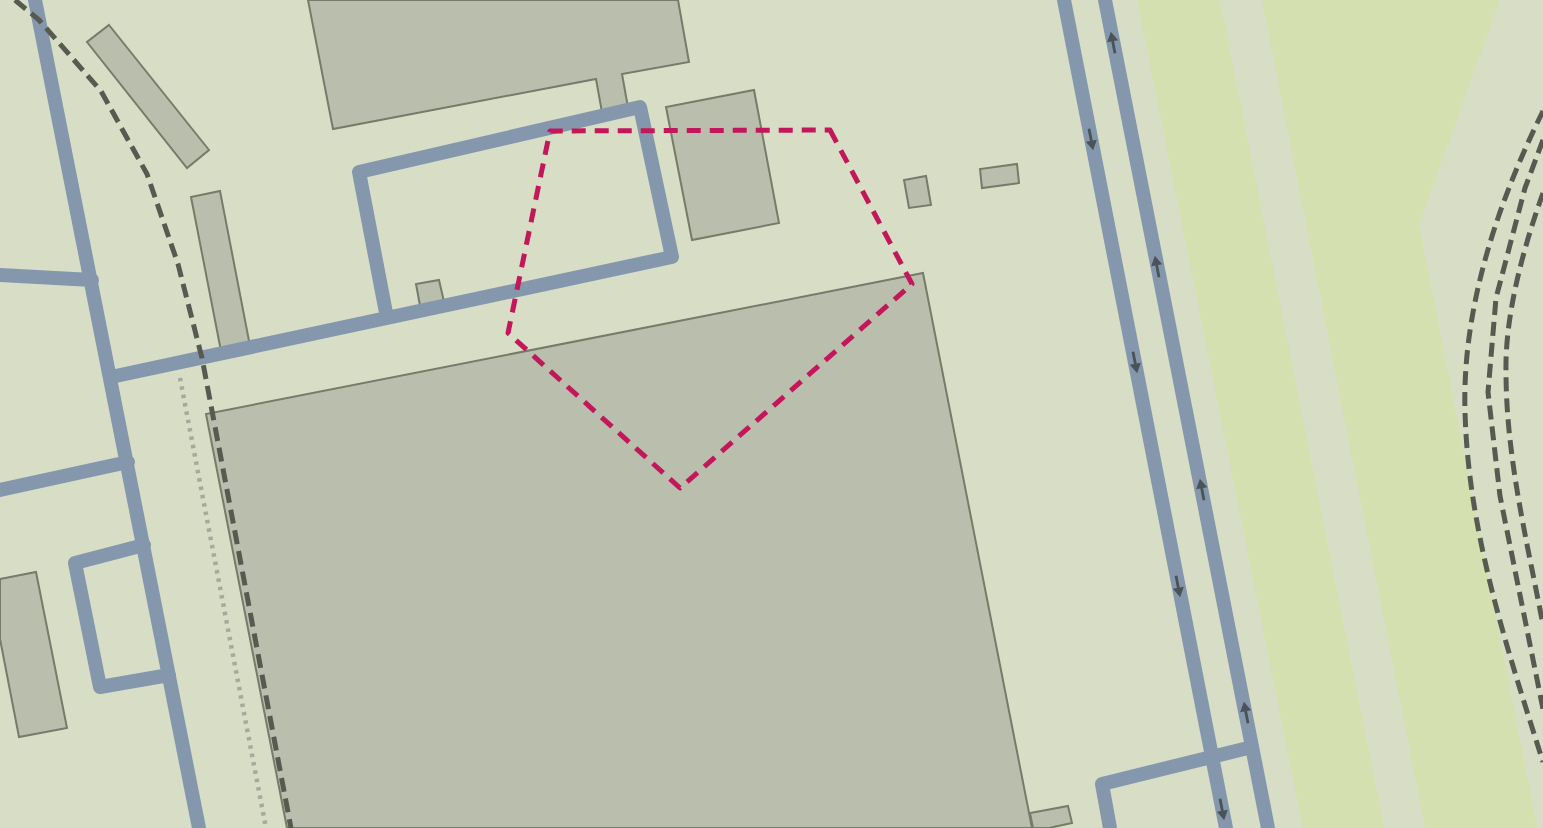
<svg xmlns="http://www.w3.org/2000/svg" width="1543" height="828" viewBox="0 0 1543 828" font-family="'Exo 2',sans-serif">
  <style>
    .built { fill: #d7dec5 }
    .green { fill: #d4e0b0 }
    .building { fill: #babead; stroke: #777b6a; stroke-width: 2 }
    .lines { fill: none; stroke-linecap: round; stroke-linejoin: round }
    .path { stroke: #a6aa9b; stroke-width: 4.5; stroke-dasharray: 3.5 5; stroke-linecap: butt }
    .lane { stroke: #8597ad; stroke-width: 14 }
    .rail { stroke: #575a50; stroke-width: 5; stroke-dasharray: 14 7; stroke-linecap: butt }
    .oneway { fill: #4a5357 }
    .marked { fill: none; stroke: #c2185b; stroke-width: 5; stroke-dasharray: 14 9; stroke-linejoin: round }
  </style>
  <rect width="100%" height="100%" fill="#e5ead7"/>
  <!-- built -->
  <path class="built" d="M0 0H1543V828H0Z"/>
  <!-- green -->
  <path class="green" d="M1137 0H1220L1384 828H1303Z
    M1262 0H1500L1419 224 1537 828H1425Z"/>
  <!-- building -->
  <path class="building" d="M308 0H678L689 62 622 74 629 113 603 118 596 79 333 129Z
    M109 25 209 150 187 168 87 42Z
    M754 90 779 223 692 240 666 107Z
    M1017 164 1019 183 982 188 980 169Z
    M926 176 931 205 909 208 904 180Z
    M220 191 250 346 221 351 191 197Z
    M923 273 1032 828H287L206 414Z
    M439 280 445 306 421 311 416 284Z
    M36 572 67 728 19 737 0 639V579Z
    M1068 806 1072 823 1049 828H1033L1030 813Z"/>
  <g class="lines">
    <!-- path -->
    <path class="path" d="M180 378 266 828"/>
    <!-- lane -->
    <path class="lane" d="M35 0 199 828
      M1064 0 1226 828
      M1105 0 1268 828
      M0 275 92 280
      M111 377 672 257 640 107 359 172 387 318
      M0 490 128 462
      M144 545 75 563 100 687 169 675
      M1110 828 1102 784 1252 747"/>
    <!-- rail -->
    <path class="rail" d="M15 0 39 20 101 91 147 174 178 264 202 358 291 828
      M1543 111C1498 202 1462 308 1465 411 1468 532 1507 648 1543 762
      M1543 140 1525 188 1496 298 1488 392 1500 496 1543 709
      M1543 193C1524 246 1505 314 1506 371 1506 457 1527 541 1543 625"/>
  </g>
  <!-- one-way arrows -->
  <defs><path id="oneway-solid" d="M-6-.8H1V-3.2L6.5 0L1 3.2V.8H-6Z" transform="scale(1.75)"/></defs>
  <g class="oneway">
    <use href="#oneway-solid" transform="translate(1113 43) rotate(-101)"/>
    <use href="#oneway-solid" transform="translate(1091 139) rotate(79)"/>
    <use href="#oneway-solid" transform="translate(1157 267) rotate(-101)"/>
    <use href="#oneway-solid" transform="translate(1135 362) rotate(79)"/>
    <use href="#oneway-solid" transform="translate(1202 490) rotate(-101)"/>
    <use href="#oneway-solid" transform="translate(1178 586) rotate(79)"/>
    <use href="#oneway-solid" transform="translate(1246 713) rotate(-101)"/>
    <use href="#oneway-solid" transform="translate(1222 809) rotate(79)"/>
  </g>
  <!-- marked area -->
  <path class="marked" d="M830 130 912 284 680 488 508 333 550 131Z"/>
</svg>
